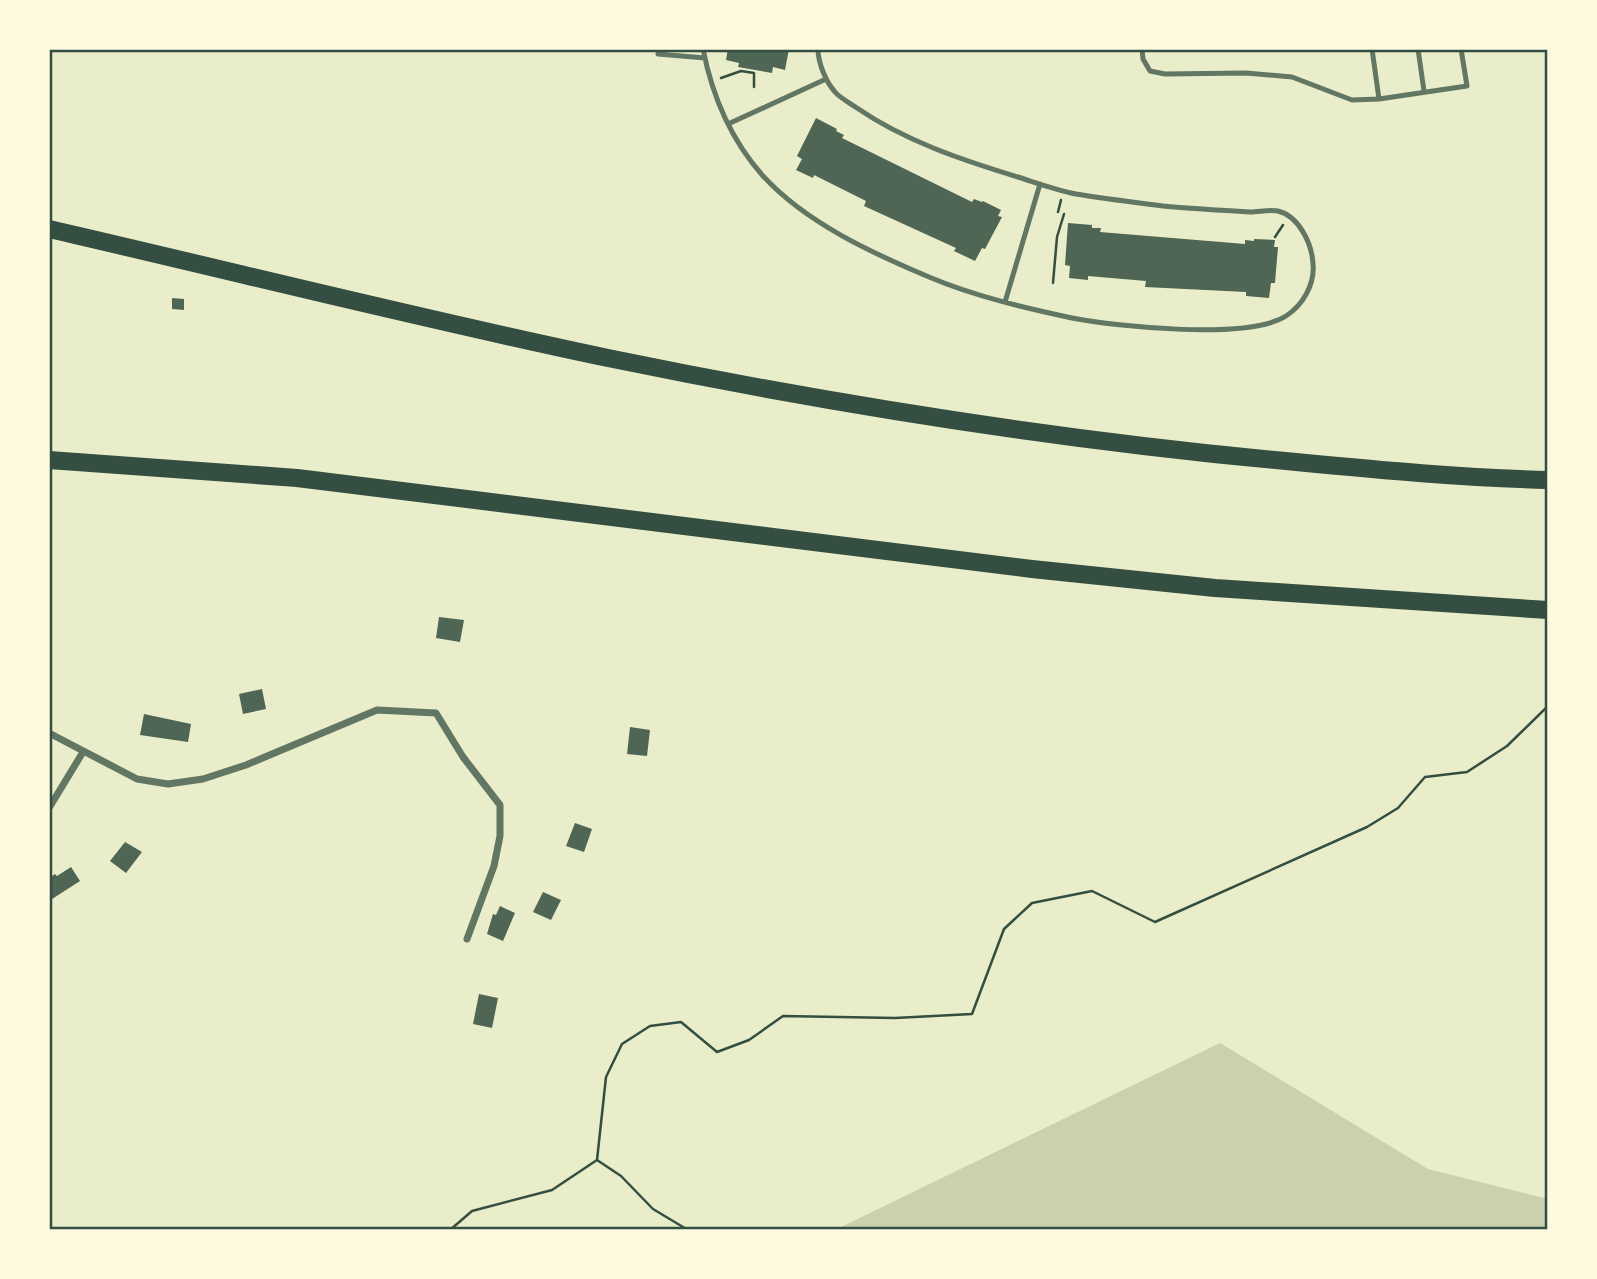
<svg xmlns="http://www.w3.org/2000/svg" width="1597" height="1279" viewBox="0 0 1597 1279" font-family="'Varela Round',sans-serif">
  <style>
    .green { fill: #cad2ad }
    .building { fill: #4f6655 }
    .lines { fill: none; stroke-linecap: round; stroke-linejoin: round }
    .path { stroke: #344e41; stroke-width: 2.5 }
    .service { stroke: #617663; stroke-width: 5 }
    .minor { stroke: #617663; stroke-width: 7 }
    .motorway { stroke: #344e41; stroke-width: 18 }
    .neatline { fill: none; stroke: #344e41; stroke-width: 2.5 }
  </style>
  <rect width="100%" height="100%" fill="#e9edc9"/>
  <!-- green -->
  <path class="green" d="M1220 1043 1428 1169 1548 1199V1230H835Z"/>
  <!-- building -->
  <path class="building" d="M728 49H789L785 70 773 67 772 73 738 67 739 63 726 60Z
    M816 118 837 129 836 131 844 135 842 138 972 202 974 199 982 202 983 201 1001 210 998 216 1002 217 985 249 982 248 975 261 954 251 956 248 864 206 866 201 814 175 813 178 796 170 802 159 797 156Z
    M1068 223 1092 225V228H1101L1100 232 1245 244V240L1254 241V239L1275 240 1274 247H1278L1275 283H1271L1269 298 1246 296V292L1145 287 1146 281 1088 276V280L1069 278 1070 266 1065 265Z
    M172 298 184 299V310L172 309Z
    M439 617 464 620 460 642 436 638Z
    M262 689 266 709 243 714 239 694Z
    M144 714 191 724 188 742 140 735Z
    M630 727 650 730 647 756 627 754Z
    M575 823 592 829 584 852 566 846Z
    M125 842 142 852 126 873 110 861Z
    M71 867 80 881 49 901V878L55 874 57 876Z
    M543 892 561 900 551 920 533 912Z
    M500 906 515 913 503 941 487 934 493 914 496 915Z
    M479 994 498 998 492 1028 473 1024Z"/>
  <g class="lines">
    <!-- path -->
    <path class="path" d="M721 78 741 71 754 73V87
      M1058 212 1061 200
      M1275 237 1283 225
      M1053 283 1057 237 1064 214
      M450 1230 472 1211 552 1190 597 1160
      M688 1230 653 1209 621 1176 597 1160 606 1077 622 1044 650 1026 681 1022 717 1052 749 1040 783 1016 895 1018 972 1014 1004 929 1032 903 1092 891 1155 922 1367 827 1398 808 1425 777 1467 772 1507 746 1548 706"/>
    <!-- service -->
    <path class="service" d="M703 49C712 95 731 140 763 176 806 223 872 253 929 277 974 296 1025 308 1072 318 1117 327 1249 340 1286 316 1303 305 1315 284 1313 264 1312 244 1299 216 1278 211 1270 209 1259 212 1251 212 1222 210 1192 209 1163 206 1134 202 1105 199 1076 194 1056 190 1037 183 1018 177 962 160 905 141 857 108 850 103 840 98 835 92 826 82 818 63 818 49
      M1142 49 1143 59 1150 71 1165 74 1246 73 1292 77 1352 100 1379 99 1467 86 1461 49
      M1372 49 1379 99
      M1418 49 1424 91
      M658 54 705 58
      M728 124 826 79
      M1005 302 1040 184"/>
    <!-- minor -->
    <path class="minor" d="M49 733 137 779 168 784 203 779 246 765 377 710 436 713 463 757 500 805V836L494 866 467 939
      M49 808 83 752"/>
    <!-- motorway -->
    <path class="motorway" d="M49 229C236 272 421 319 608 358 836 405 1065 441 1296 462 1380 470 1464 478 1548 480
      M49 460 297 478 1032 569 1215 588 1548 610"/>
  </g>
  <!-- border -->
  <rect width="1597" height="1279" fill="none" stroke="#fefae0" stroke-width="102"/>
  <rect x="51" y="51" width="1495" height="1177" class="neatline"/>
</svg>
